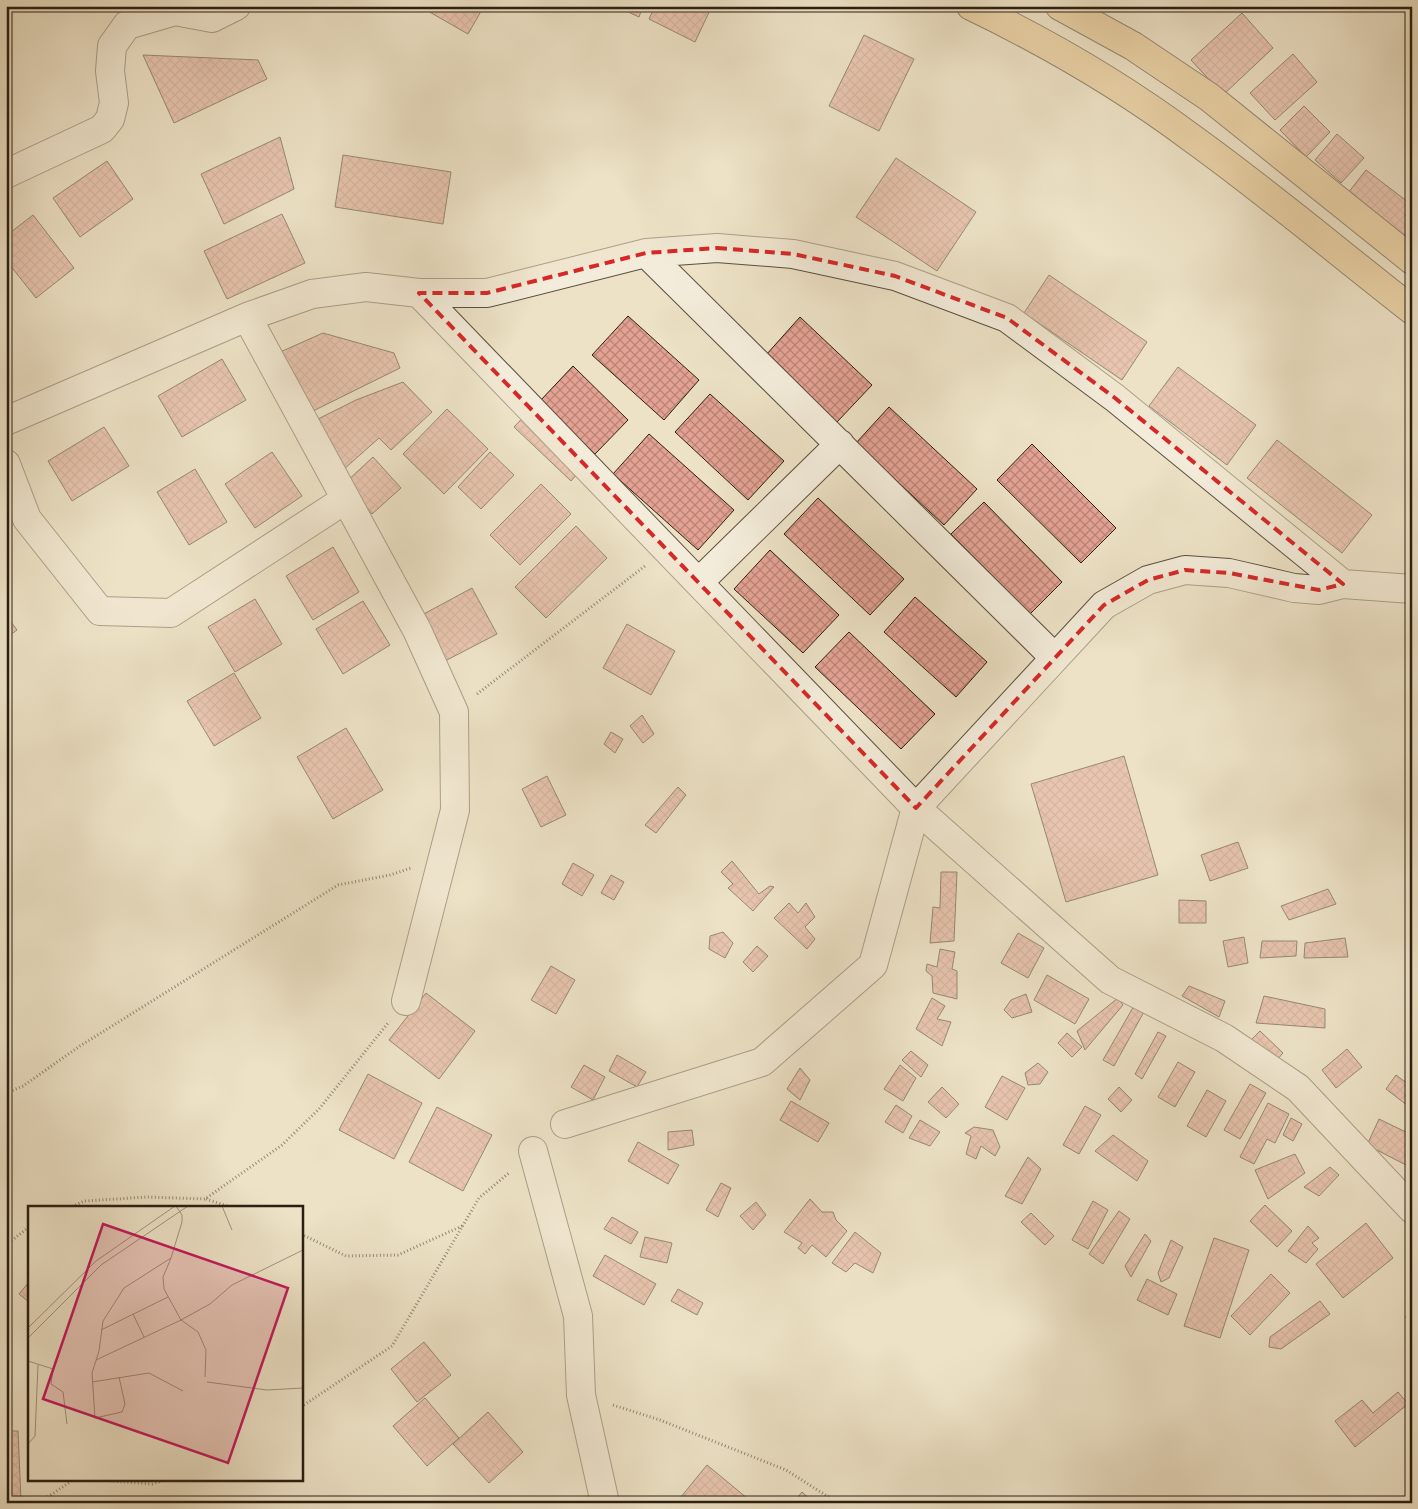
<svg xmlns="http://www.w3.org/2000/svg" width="1418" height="1509" viewBox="0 0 1418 1509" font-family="'IM FELL English',serif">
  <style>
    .building { fill: url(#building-cross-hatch); stroke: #2b1e11 }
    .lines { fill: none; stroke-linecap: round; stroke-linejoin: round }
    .minor-casing { stroke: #5c4f3e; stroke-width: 30 }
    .major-casing { stroke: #2b1e11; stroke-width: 30 }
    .path { stroke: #2b1e11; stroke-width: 3; stroke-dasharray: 1 2.5; stroke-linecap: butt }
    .minor { stroke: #f3ecda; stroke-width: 28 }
    .major { stroke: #e6c183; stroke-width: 28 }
    .marked { fill: none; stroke: #d62828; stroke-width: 4; stroke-dasharray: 10 6; stroke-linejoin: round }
    .inset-road { fill: none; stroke: #9f947e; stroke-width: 1 }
    .view { fill: #c2185b; fill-opacity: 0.15; stroke: #c2185b; stroke-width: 2.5 }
    .inset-edge { fill: none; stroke: #2b1e11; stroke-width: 2.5 }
  </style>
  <defs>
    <pattern id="building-cross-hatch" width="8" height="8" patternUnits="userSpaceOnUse" patternTransform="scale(1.25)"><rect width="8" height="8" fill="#e4a293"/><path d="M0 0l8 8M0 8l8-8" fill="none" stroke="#b98377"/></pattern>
  </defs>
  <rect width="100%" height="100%" fill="#ede2c6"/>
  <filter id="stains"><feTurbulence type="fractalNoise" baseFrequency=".004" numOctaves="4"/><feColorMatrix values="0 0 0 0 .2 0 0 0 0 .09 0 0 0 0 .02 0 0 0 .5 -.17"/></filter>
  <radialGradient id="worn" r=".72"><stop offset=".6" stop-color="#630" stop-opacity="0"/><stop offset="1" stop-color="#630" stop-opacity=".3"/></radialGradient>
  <!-- building -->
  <path class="building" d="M419 6H484L468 34Z
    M615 6H643L639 17Z
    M655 6H712L695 42 649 19Z
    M1242 13 1273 48 1223 95 1191 60Z
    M864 35 914 59 879 131 829 106Z
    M1293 54 1317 82 1275 120 1250 93Z
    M143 55 258 60 267 79 174 123Z
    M1304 106 1330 132 1306 157 1280 130Z
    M1337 134 1364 158 1341 183 1315 160Z
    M280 137 294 189 224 224 201 174Z
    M343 155 451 172 443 224 335 207Z
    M896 158 976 212 937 271 856 217Z
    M107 161 133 199 80 237 53 198Z
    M1366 170 1412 205V225L1404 236 1348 193Z
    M282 214 305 263 227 299 204 251Z
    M33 215 74 268 36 298 6 260V236Z
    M1049 275 1147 342 1122 380 1024 313Z
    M628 316 699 380 664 420 592 355Z
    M800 317 872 385 837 422 766 355Z
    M323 333 394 353 400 368 309 413 278 353Z
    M222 359 246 400 182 437 158 396Z
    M573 366 628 420 595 454 540 401Z
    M1178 367 1256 425 1227 465 1149 406Z
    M403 382 432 412 391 450 379 438 343 470 312 422 356 400Z
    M710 394 784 461 748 500 675 432Z
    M533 407 589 461 571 481 514 427Z
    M889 407 977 489 944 525 856 443Z
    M447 409 488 449 444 494 403 454Z
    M104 427 129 466 72 501 48 461Z
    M649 434 734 510 698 550 613 474Z
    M1277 440 1372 515 1342 553 1247 478Z
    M1032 444 1116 528 1081 563 997 480Z
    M272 452 302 496 255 528 225 484Z
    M490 452 514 475 481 509 458 487Z
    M373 457 401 488 372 514 345 483Z
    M195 469 227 522 189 545 157 492Z
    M541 484 571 514 520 565 490 535Z
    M818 498 904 579 870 615 784 534Z
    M984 502 1062 582 1030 614 951 534Z
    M576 526 607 558 546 618 515 587Z
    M333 547 359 592 313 620 286 576Z
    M770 550 839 615 803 653 734 589Z
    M472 588 497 634 445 661 420 616Z
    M915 597 987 662 956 697 884 632Z
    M255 599 282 644 235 672 208 627Z
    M363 601 390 645 343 674 316 629Z
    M6 615 17 630 6 638Z
    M627 624 675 651 651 695 603 668Z
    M849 632 935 714 901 749 815 667Z
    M234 673 261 718 214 746 187 701Z
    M642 715 654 734 643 743 630 726Z
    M346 728 383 790 333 819 297 757Z
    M611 732 623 739 615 753 604 744Z
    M1124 756 1158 875 1066 902 1031 784Z
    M547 776 566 815 541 827 522 789Z
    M678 787 686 795 656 833 645 825Z
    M1238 842 1248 868 1210 881 1201 855Z
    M732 861 759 894 770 886 774 887 753 911 728 888 733 884 721 872Z
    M573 863 594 875 582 896 562 884Z
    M941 872H957L954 941 930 943 933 907 940 908Z
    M611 875 624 882 614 900 601 893Z
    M1328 889 1336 904 1289 920 1281 906Z
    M1179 900 1206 901V923H1179Z
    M789 903 798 913 806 903 815 917 805 927 815 939 807 949 774 918Z
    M723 932 733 943 725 958 709 949 710 936Z
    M1018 933 1044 948 1028 978 1001 963Z
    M1244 937 1248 963 1228 967 1223 941Z
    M1345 938 1348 957 1304 958 1305 943Z
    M1262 941H1297L1296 956 1260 958Z
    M757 946 768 956 753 972 743 962Z
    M940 949 955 952 952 969 957 971V999L933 993 932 976 926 971 927 964 937 967Z
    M551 966 575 980 556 1014 531 1000Z
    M1047 975 1089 999 1075 1024 1034 1000Z
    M1189 986 1225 1001 1219 1017 1182 996Z
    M426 993 475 1031 439 1079 389 1040Z
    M1026 994 1032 1012 1012 1018 1004 1010 1011 1000Z
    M1264 996 1325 1009V1028L1256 1023Z
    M932 998 945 1006 937 1019 951 1022 942 1046 916 1029Z
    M1118 998 1123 1005 1085 1050 1077 1031Z
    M1135 1004 1145 1010 1114 1066 1103 1060Z
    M1260 1031 1283 1053 1275 1062 1251 1040Z
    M1158 1032 1166 1036 1142 1079 1135 1074Z
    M1067 1033 1082 1047 1072 1057 1058 1043Z
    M1347 1049 1362 1067 1336 1088 1322 1070Z
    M911 1051 928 1065 921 1077 902 1060Z
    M617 1055 646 1072 637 1087 609 1071Z
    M1178 1062 1195 1072 1175 1107 1158 1097Z
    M1038 1063 1048 1072 1040 1084 1028 1085 1025 1073Z
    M584 1065 605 1077 593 1100 571 1087Z
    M900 1065 916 1078 903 1101 884 1089Z
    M800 1068 810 1080 800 1100 787 1089Z
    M368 1074 422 1103 394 1159 339 1130Z
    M1396 1075 1412 1087V1109L1386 1089Z
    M1002 1076 1025 1088 1007 1120 985 1107Z
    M1250 1084 1266 1093 1240 1139 1224 1130Z
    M942 1087 959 1104 946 1118 928 1102Z
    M1119 1087 1132 1100 1121 1112 1108 1099Z
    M1207 1090 1226 1101 1206 1137 1187 1126Z
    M791 1101 829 1123 818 1142 780 1120Z
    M1268 1103 1289 1114 1275 1143 1267 1139 1254 1164 1240 1157Z
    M896 1105 912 1116 903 1133 885 1122Z
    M1085 1106 1101 1115 1079 1154 1063 1145Z
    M437 1107 492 1135 463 1191 409 1162Z
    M1291 1118 1302 1124 1293 1141 1283 1135Z
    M1379 1119 1412 1135V1153L1406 1165 1367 1145Z
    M920 1120 940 1132 930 1146 909 1138Z
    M974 1127 993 1130 1000 1147 995 1156 981 1146 976 1159 966 1154 971 1136 965 1133Z
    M692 1130 694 1145 668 1150V1132Z
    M1113 1135 1148 1161 1137 1181 1095 1151Z
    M638 1142 679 1165 668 1184 628 1161Z
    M1295 1154 1305 1173 1268 1199 1255 1170Z
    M1028 1157 1041 1169 1022 1204 1005 1196Z
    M1330 1167 1339 1175 1319 1196 1304 1187Z
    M721 1183 731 1188 718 1217 706 1210Z
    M810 1199 822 1212H833L836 1220 847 1231 826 1257 812 1245 805 1254 798 1248 802 1243 784 1232Z
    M1093 1201 1108 1210 1088 1249 1072 1240Z
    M756 1202 766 1215 753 1230 740 1216Z
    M1265 1205 1292 1231 1277 1247 1250 1221Z
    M1119 1211 1130 1219 1103 1264 1089 1254Z
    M1031 1213 1054 1236 1045 1245 1021 1222Z
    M612 1217 638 1232 631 1244 604 1229Z
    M1366 1223 1393 1258 1343 1298 1316 1264Z
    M1308 1226 1319 1238 1312 1243 1318 1249 1306 1263 1288 1251Z
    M855 1232 881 1253 873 1273 855 1263 846 1272 832 1263Z
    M1145 1234 1151 1241 1131 1277 1125 1266Z
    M645 1237 672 1243 667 1263 640 1257Z
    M1214 1238 1249 1250 1220 1338 1184 1326Z
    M1171 1240 1183 1247 1169 1278 1161 1282 1158 1273Z
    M605 1255 656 1284 644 1305 593 1276Z
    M1271 1274 1290 1293 1250 1335 1231 1316Z
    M1147 1279 1177 1294 1168 1315 1137 1300Z
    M29 1282V1302L19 1294Z
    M678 1289 703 1303 697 1315 671 1301Z
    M1320 1301 1330 1314 1281 1349 1269 1347 1270 1337Z
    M1412 1312V1325L1405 1317Z
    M424 1342 451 1375 417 1402 391 1369Z
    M1398 1392 1408 1404 1355 1447 1335 1421 1362 1400 1373 1413Z
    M425 1398 459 1438 427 1466 393 1426Z
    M488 1412 523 1452 489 1483 453 1444Z
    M6 1431H18L21 1501H6Z
    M707 1465 753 1503H676Z
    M802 1492 814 1503H793Z"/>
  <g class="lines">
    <defs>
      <path id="minor" d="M6 174 102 129 110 119 114 103 110 71 112 46 127 25 175 11 212 18 236 6
        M646 253 1055 658
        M419 293 916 808 1110 980 1224 1038 1298 1088 1412 1209
        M247 317 417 630 454 712 455 810 406 1001
        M6 421 247 317 312 294 366 287 419 293H487L646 253 717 248 793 254 895 276 1007 318 1115 398 1343 584 1412 589
        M6 464 27 519 100 611 171 613 346 499
        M699 582 840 444
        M565 1124 762 1062 873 965 916 808 1104 605 1148 580 1185 570 1229 573 1294 588 1319 590 1343 584
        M533 1151 578 1316 581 1395 605 1503"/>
      <path id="major" d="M971 6C1048 43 1125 88 1193 139 1268 193 1339 253 1412 310
        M1060 6 1133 46 1209 97 1412 260"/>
    </defs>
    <!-- minor casing -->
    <use href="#minor" class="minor-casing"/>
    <!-- major casing -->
    <use href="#major" class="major-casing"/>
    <!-- path -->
    <path class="path" d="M477 694 645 566
      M6 1093 23 1086 80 1046 338 885 390 875 411 868
      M206 1199 233 1208
      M69 1208 84 1201 147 1197 205 1199 282 1145 319 1109 388 1023
      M301 1234 346 1256 398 1255 462 1226
      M6 1245 29 1227
      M613 1405 660 1420 786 1470 838 1503
      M301 1407 392 1346 479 1198 510 1172
      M96 1480 152 1484 165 1480
      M39 1503 73 1480"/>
    <!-- minor -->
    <use href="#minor" class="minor"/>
    <!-- major -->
    <use href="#major" class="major"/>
  </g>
  <!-- marked area -->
  <path d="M0 0H1418V1509H0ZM717 248 793 254 895 276 1007 318 1115 398 1343 584 1319 590 1229 573 1185 570 1148 580 1104 605 916 808 419 293H487L646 253Z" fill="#ede2c6" fill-opacity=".55" fill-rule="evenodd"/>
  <path class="marked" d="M717 248 793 254 895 276 1007 318 1115 398 1343 584 1319 590 1229 573 1185 570 1148 580 1104 605 916 808 419 293H487L646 253Z"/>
  <!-- overview -->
  <g transform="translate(28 1206)">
    <rect width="275" height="275" fill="#ede2c6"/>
    <path class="inset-road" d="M194 0 204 24M143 52 135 71 136 83 153 114 170 126 178 144 177 171M105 108 116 131M0 122 68 55 147 0M73 124 140 91M0 132 73 59 160 0M68 154 153 114 182 98 204 79 275 44M0 155 25 163 23 178 35 186 39 218M91 171 97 198 94 206 67 212 64 167 71 145 75 115 96 82 143 52 154 16V9L148 0M64 176 121 167 155 185M179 176 239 184 275 182M0 238 7 230 10 159"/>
    <path class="view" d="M75 18 260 82 200 257 15 193Z"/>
    <rect width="275" height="275" class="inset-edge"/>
  </g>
  <!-- margin -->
  <rect width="1418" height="1509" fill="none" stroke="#ede2c6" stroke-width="25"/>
  <rect x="8" y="8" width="1403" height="1494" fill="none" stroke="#2b1e11" stroke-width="2.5"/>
  <rect x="12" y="12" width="1393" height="1484" fill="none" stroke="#2b1e11"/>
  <rect width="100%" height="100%" filter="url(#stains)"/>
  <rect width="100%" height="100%" fill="url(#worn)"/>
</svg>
